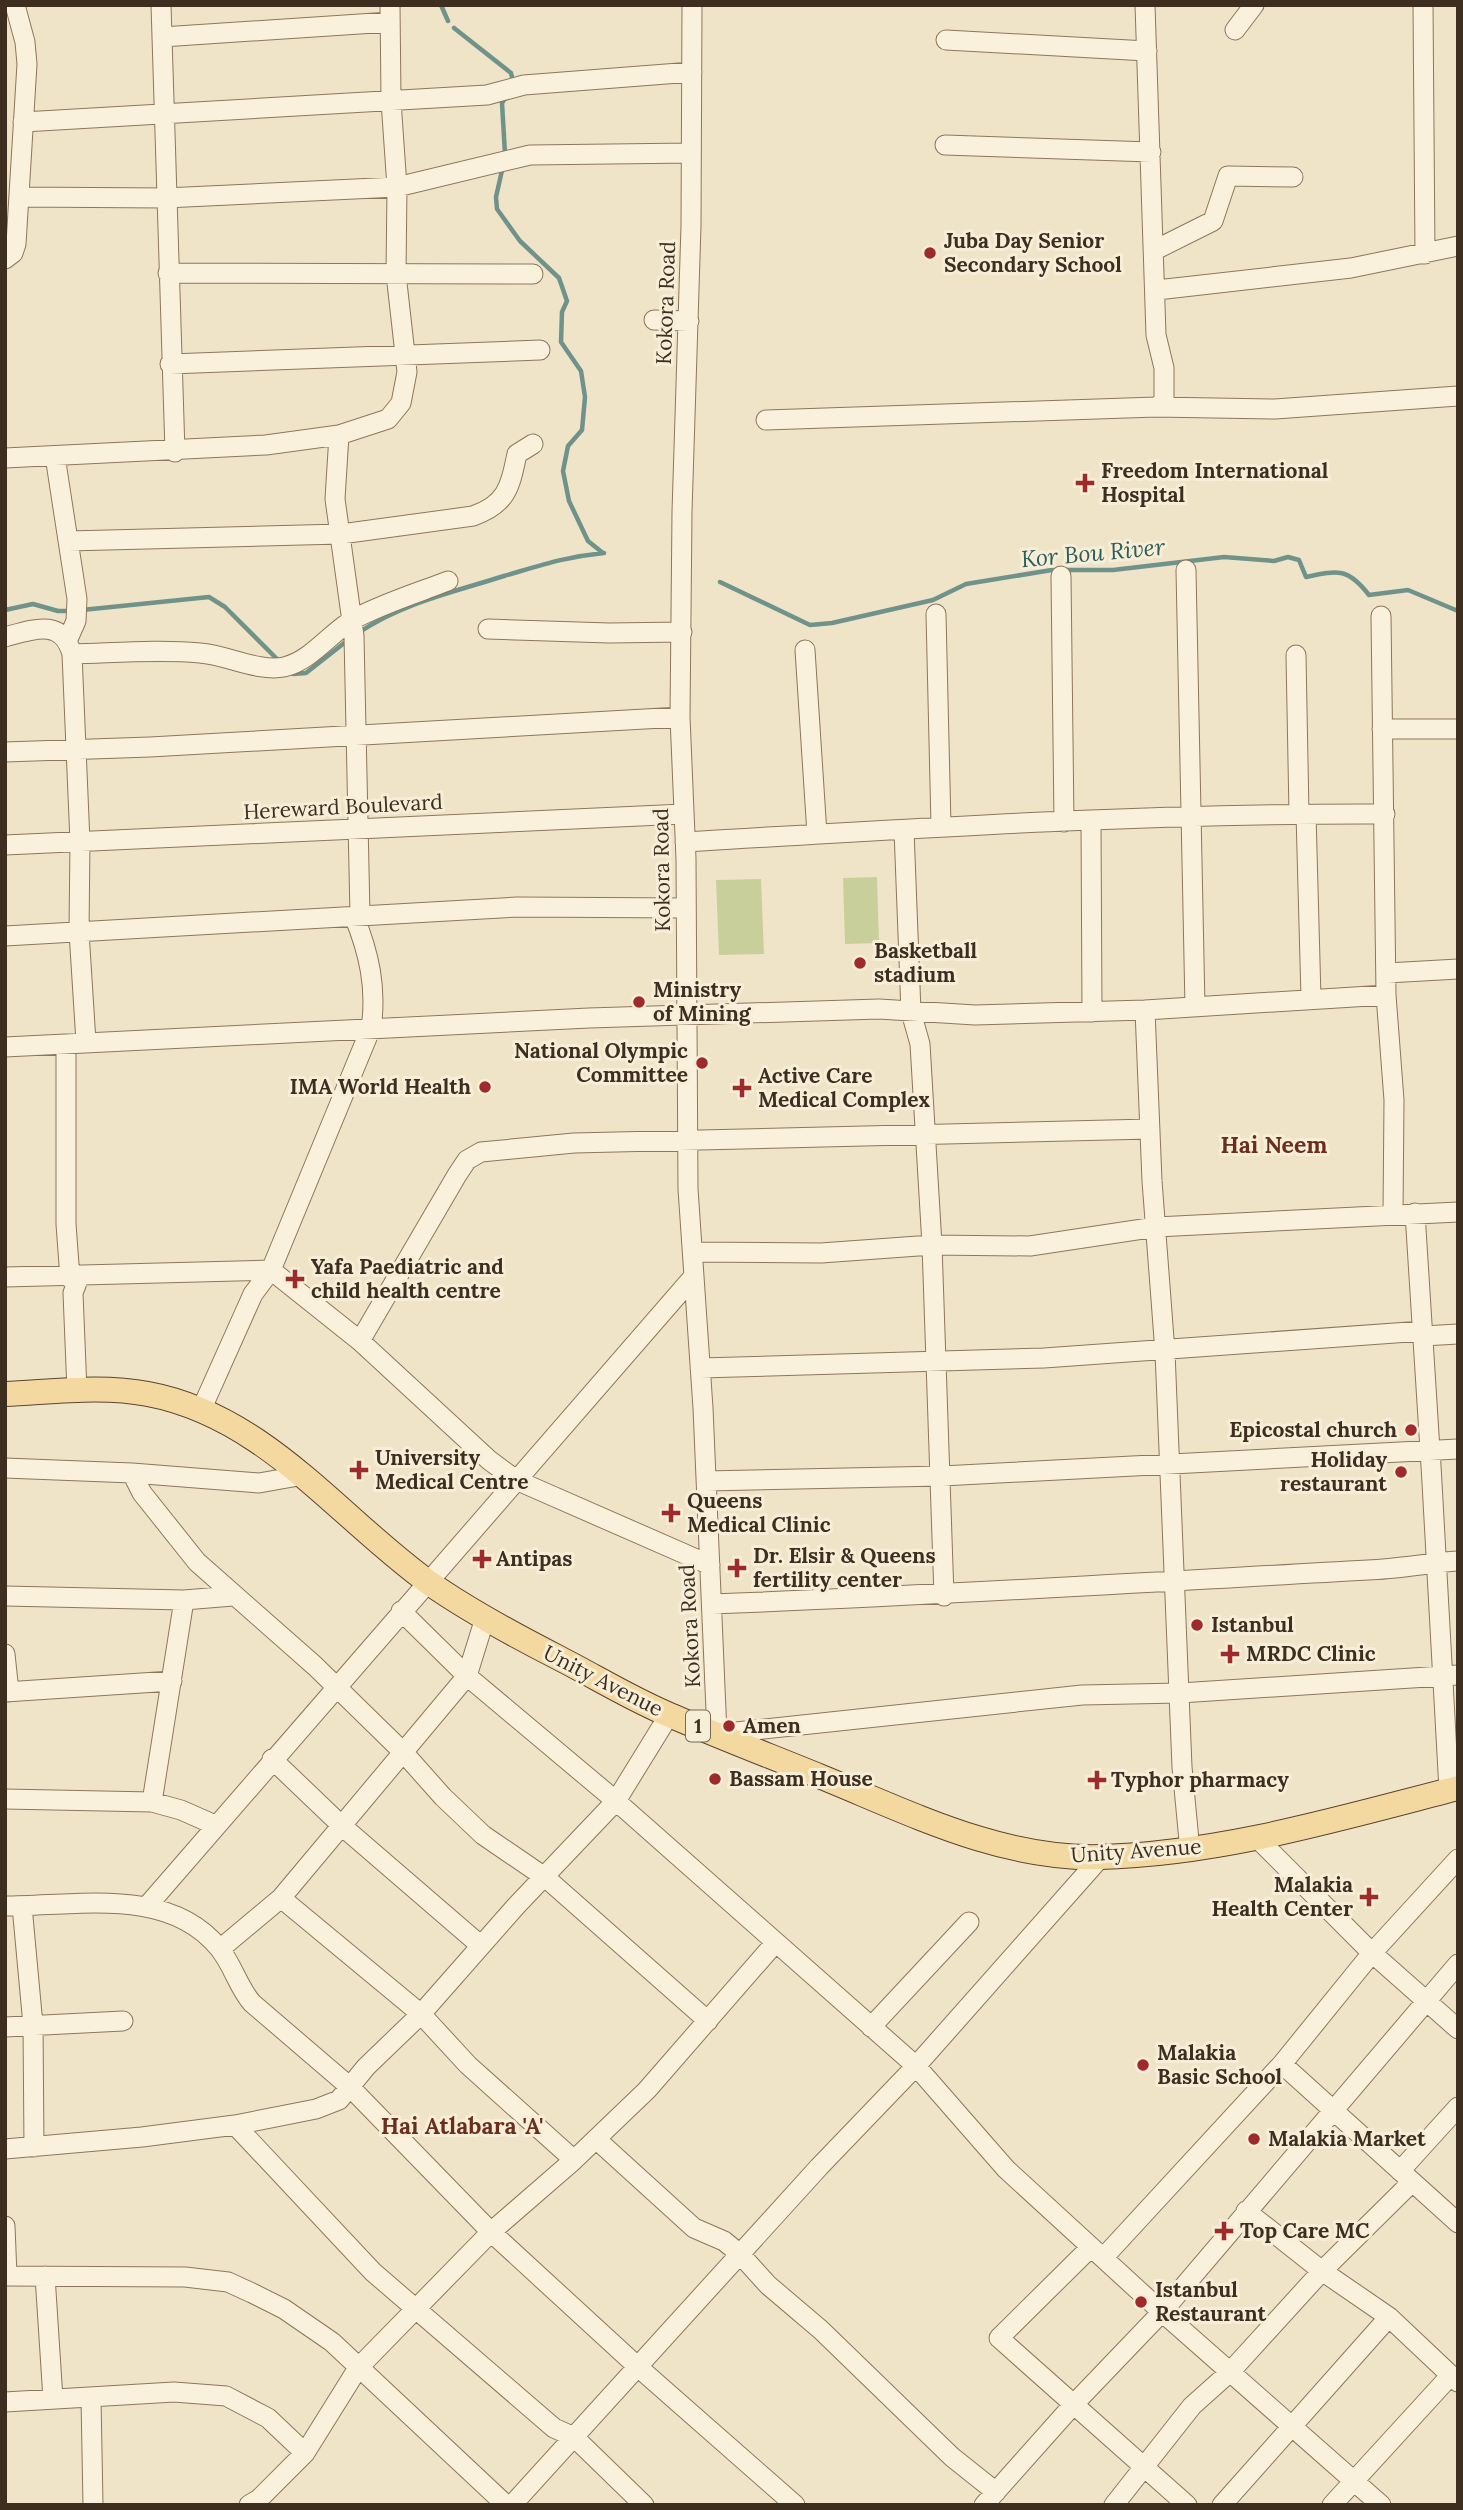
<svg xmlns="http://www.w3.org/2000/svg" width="1463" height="2510" viewBox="0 0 1463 2510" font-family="Lora,serif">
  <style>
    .green { fill: #c9cf9b }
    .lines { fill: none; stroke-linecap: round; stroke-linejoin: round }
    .stream { stroke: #6f938a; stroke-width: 4.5 }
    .minor-casing { stroke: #8d765c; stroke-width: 21 }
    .major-casing { stroke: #5b4430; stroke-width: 26 }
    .minor { stroke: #faf1dc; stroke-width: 19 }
    .major { stroke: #f3d9a0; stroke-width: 24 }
    .poi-dot { fill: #9e2a2b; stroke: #f7eed8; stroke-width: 2.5 }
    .labels { text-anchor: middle; stroke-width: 6; stroke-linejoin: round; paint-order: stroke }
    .shield { fill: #f7eed8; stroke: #756857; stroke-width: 2 }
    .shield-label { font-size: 19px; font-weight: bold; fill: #3d2e20 }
    .poi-label { font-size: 21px; font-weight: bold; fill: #3d2e20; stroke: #f7eed8; text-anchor: start }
    .street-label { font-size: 21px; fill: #3d2e20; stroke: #f7eed8 }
    .water-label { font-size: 23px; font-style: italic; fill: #2f5d5a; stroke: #f7eed8 }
    .neighbourhood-label { font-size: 23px; font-weight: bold; fill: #6b2e1e; stroke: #f7eed8 }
  </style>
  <rect width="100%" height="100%" fill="#f0e4c8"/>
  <!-- green -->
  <path class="green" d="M877 877 879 943 845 944 843 878Z
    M761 879 764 954 719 955 716 880Z"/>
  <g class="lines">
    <!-- stream -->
    <path class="stream" d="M441 5 448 21
      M454 28 511 73 513 81
      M505 154 502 103 505 98
      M503 166 496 197 497 209 520 241 559 278 567 301 562 312 561 342 581 371 585 397 582 430 568 446 563 471 569 501 588 541 603 553
      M720 582 810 625 832 623 933 600 966 584 1052 570H1113L1224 557 1274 561 1288 557 1299 560 1306 577C1339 570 1348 568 1369 595L1408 590 1458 611
      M5 610 33 604 58 611H73
      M82 610 209 597 225 607 278 660
      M358 633C402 603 454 592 504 576 542 565 564 557 604 553
      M289 670 293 674 306 673 348 640"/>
    <defs>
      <path id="minor" d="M161 5 175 452
        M692 5 691 226 682 512 680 717 686 859 688 1189 703 1408 717 1734 1082 1695 1180 1693 1458 1675
        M1423 5 1425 254
        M1235 30 1254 5
        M162 37 390 22
        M946 40 1147 51
        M23 122 487 95 524 85 692 72
        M945 145 1151 152
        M19 197 165 198 397 187 530 155 691 153
        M1155 250 1213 221 1228 176 1293 177
        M5 259 13 253 16 244 27 64 25 42 15 5
        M168 273 533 274
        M1157 290 1351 268 1458 246
        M654 320 689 321
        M170 364 540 350
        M1156 407 1275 409 1458 396
        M766 420 1156 407 1164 402V368L1156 335 1145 5
        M339 435 335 499 354 636 360 915
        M55 456 77 599 76 621 68 639
        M5 458 266 445 339 435 388 419 401 403 407 372 396 274 397 187 391 101 390 5
        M68 541 341 534 473 516C507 504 510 487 517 454L533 444
        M1186 570 1195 1007
        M1061 576 1064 822
        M936 614 941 826
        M1381 616 1386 995 1394 1100 1393 1213
        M488 629 609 633 682 632
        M5 637C34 629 62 618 72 654L80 842 79 932 86 1042
        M805 650 817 834
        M72 654C114 653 158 649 200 653 227 655 258 672 284 667 311 661 331 632 354 619 384 603 417 593 448 581
        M1296 655 1299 814
        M1382 729H1458
        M5 752 150 747 680 717
        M1306 814 1311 998
        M1091 821 1092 1012
        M904 830 911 1012 920 1044 932 1245 944 1596
        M685 842C918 828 1151 813 1385 814
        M5 845 684 814
        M5 936 517 907 685 908
        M1387 973 1458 969
        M1145 1010 1152 1181 1165 1352 1182 1767 1190 1851
        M66 1044V1224L70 1278
        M5 1047 589 1018 879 1009 975 1015 1145 1010 1386 995
        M1415 1213C1428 1405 1439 1598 1449 1790
        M693 1252 821 1253 932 1245 1030 1246 1156 1227 1458 1212
        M5 1277 271 1270 360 1341 489 1460 516 1480 710 1565
        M1423 1336 1458 1334
        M360 1341 457 1175 467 1160 481 1152 574 1143 1150 1129
        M700 1368 1044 1358 1423 1331
        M77 1391 73 1293 79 1277
        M202 1408 253 1294 271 1270 371 1028C377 988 369 953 354 916
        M5 1468 132 1473 259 1483 304 1475
        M132 1473 142 1493 197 1562 315 1666 403 1752 443 1797 483 1835 546 1878 708 2021
        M706 1481 942 1476 1458 1449
        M5 1596 184 1600 233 1596
        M712 1604C931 1596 1150 1582 1368 1570 1398 1569 1428 1563 1458 1561
        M401 1611 467 1676 616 1801 916 2066 1006 2169 1162 2312 1381 2505
        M5 1654 9 1692
        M5 1692 172 1681
        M272 1759 342 1826 480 1945
        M5 1799 152 1802 181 1810 215 1825
        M152 1802 184 1600
        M1256 1837 1372 1953 1458 2029
        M281 1898 421 2014 468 2065 574 2160
        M148 1905 694 1276
        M5 1906C77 1906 169 1886 219 1948 233 1965 238 1987 252 2003L350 2087 491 2232 638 2367 795 2505
        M22 1906 33 2025 34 2147
        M220 1949 281 1898 467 1676 485 1618
        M5 2027 123 2021
        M871 2027 969 1922
        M1282 2064 1458 2223
        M235 2125 373 2272 554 2428 574 2437 644 2505
        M596 2139 694 2228 724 2241 740 2254 768 2285 821 2330 952 2457 996 2492
        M5 2149 142 2137 235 2125 316 2109 339 2100 366 2067 421 2014 517 1905 616 1801 669 1715
        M1400 2171 1458 2107
        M1246 2211 1322 2271 1389 2317 1458 2382
        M5 2226 7 2276
        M1091 2247 999 2338 1187 2505
        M1103 2258 1282 2064 1372 1953 1458 1859
        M5 2276 185 2277 228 2282 252 2293 284 2309 332 2342 506 2505
        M45 2276 53 2399
        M91 2398 93 2505
        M5 2402 174 2392 226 2396 268 2418 305 2453
        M249 2505 259 2499 305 2453 358 2368 491 2232 574 2160 647 2090 775 1943
        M512 2505 819 2167 916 2066 1101 1857
        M984 2505 1073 2405 1162 2312 1458 1964
        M1114 2505 1192 2406 1230 2372 1322 2271 1412 2182
        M1222 2505 1389 2317
        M1332 2505 1451 2375"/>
      <path id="major" d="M5 1394C52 1392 102 1385 148 1394 265 1416 337 1516 428 1582 469 1611 514 1635 559 1658 596 1677 633 1700 672 1716 720 1737 770 1756 819 1776 908 1812 1001 1860 1100 1857 1221 1854 1341 1818 1458 1788"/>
    </defs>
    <!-- minor casing -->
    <use href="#minor" class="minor-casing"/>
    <!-- major casing -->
    <use href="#major" class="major-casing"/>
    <!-- minor -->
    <use href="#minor" class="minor"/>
    <!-- major -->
    <use href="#major" class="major"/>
  </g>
  <!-- markers -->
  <g class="poi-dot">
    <circle cx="930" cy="253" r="7"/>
    <path d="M1081.5 472.5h7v7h7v7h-7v7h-7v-7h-7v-7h7z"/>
    <circle cx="860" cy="963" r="7"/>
    <circle cx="639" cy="1002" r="7"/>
    <circle cx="702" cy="1063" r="7"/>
    <circle cx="485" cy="1087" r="7"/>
    <path d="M738.5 1077.5h7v7h7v7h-7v7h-7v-7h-7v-7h7z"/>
    <path d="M291.5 1268.5h7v7h7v7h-7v7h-7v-7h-7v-7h7z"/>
    <circle cx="1411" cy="1430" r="7"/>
    <path d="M355.5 1459.5h7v7h7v7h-7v7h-7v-7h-7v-7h7z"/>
    <circle cx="1401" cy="1472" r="7"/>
    <path d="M667.5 1502.5h7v7h7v7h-7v7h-7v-7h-7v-7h7z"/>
    <path d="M478.5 1548.5h7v7h7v7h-7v7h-7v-7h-7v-7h7z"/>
    <path d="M733.5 1557.5h7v7h7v7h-7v7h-7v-7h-7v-7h7z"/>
    <circle cx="1197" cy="1625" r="7"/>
    <path d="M1226.5 1643.5h7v7h7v7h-7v7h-7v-7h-7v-7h7z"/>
    <circle cx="729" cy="1726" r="7"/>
    <circle cx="715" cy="1779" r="7"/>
    <path d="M1093.5 1769.5h7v7h7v7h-7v7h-7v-7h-7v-7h7z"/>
    <path d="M1365.5 1886.5h7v7h7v7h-7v7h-7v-7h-7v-7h7z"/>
    <circle cx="1143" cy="2065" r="7"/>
    <circle cx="1254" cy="2139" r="7"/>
    <path d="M1220.5 2220.5h7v7h7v7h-7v7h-7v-7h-7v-7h7z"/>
    <circle cx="1141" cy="2302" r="7"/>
  </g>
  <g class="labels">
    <!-- shield labels -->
    <rect class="shield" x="686" y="1710.5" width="24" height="31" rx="5"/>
    <g class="shield-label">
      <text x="698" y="1733">1</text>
    </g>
    <!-- poi labels -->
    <g class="poi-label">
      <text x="944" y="248">Juba Day Senior<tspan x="944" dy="24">Secondary School</tspan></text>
      <text x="1101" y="478">Freedom International<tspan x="1101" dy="24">Hospital</tspan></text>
      <text x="874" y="958">Basketball<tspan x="874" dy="24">stadium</tspan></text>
      <text x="653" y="997">Ministry<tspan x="653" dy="24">of Mining</tspan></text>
      <text x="688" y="1058" text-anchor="end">National Olympic<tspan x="688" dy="24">Committee</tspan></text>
      <text x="758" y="1083">Active Care<tspan x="758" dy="24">Medical Complex</tspan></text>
      <text x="471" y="1094" text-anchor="end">IMA World Health</text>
      <text x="311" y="1274">Yafa Paediatric and<tspan x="311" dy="24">child health centre</tspan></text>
      <text x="1397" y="1437" text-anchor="end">Epicostal church</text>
      <text x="375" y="1465">University<tspan x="375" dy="24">Medical Centre</tspan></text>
      <text x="1387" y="1467" text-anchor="end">Holiday<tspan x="1387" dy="24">restaurant</tspan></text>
      <text x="687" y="1508">Queens<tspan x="687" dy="24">Medical Clinic</tspan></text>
      <text x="753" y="1563">Dr. Elsir &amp; Queens<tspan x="753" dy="24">fertility center</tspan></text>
      <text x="496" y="1566">Antipas</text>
      <text x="1211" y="1632">Istanbul</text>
      <text x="1246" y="1661">MRDC Clinic</text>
      <text x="743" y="1733">Amen</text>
      <text x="729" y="1786">Bassam House</text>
      <text x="1111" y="1787">Typhor pharmacy</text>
      <text x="1353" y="1892" text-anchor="end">Malakia<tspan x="1353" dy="24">Health Center</tspan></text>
      <text x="1157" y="2060">Malakia<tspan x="1157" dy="24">Basic School</tspan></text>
      <text x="1268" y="2146">Malakia Market</text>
      <text x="1240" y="2238">Top Care MC</text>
      <text x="1155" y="2297">Istanbul<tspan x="1155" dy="24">Restaurant</tspan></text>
    </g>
    <!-- street labels -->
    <g class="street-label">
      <text transform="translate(666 303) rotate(-88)" y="7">Kokora Road</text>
      <text transform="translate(343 807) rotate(-3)" y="7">Hereward Boulevard</text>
      <text transform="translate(662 870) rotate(-91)" y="7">Kokora Road</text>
      <text transform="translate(690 1626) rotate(-93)" y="7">Kokora Road</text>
      <text transform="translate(603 1681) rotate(27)" y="7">Unity Avenue</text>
      <text transform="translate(1136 1851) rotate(-4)" y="7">Unity Avenue</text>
    </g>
    <!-- water labels -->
    <g class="water-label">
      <text transform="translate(1093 553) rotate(-5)" y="8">Kor Bou River</text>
    </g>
    <!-- neighbourhood labels -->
    <g class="neighbourhood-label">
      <text x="1274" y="1153">Hai Neem</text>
      <text x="462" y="2134">Hai Atlabara 'A'</text>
    </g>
  </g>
  <!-- border -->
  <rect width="1463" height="2510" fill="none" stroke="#3d2e20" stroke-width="14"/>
</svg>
